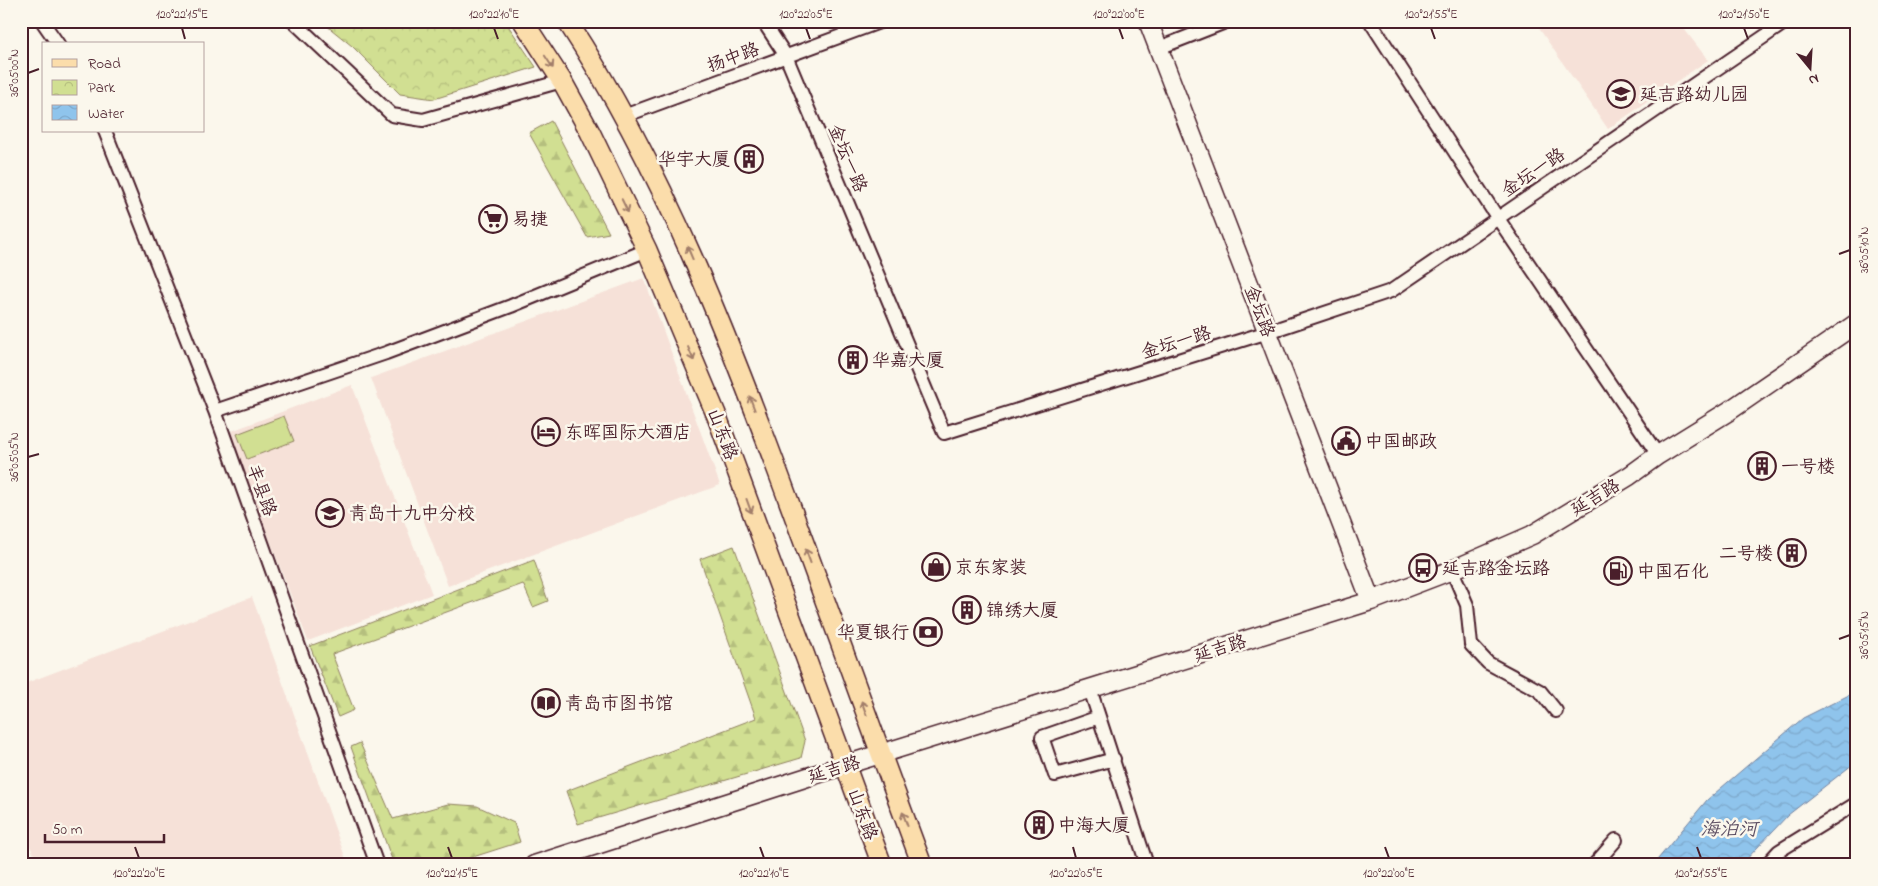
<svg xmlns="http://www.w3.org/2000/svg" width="1878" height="886" viewBox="0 0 1878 886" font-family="'Indie Flower','LXGW WenKai TC',sans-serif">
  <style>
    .built { fill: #f6e1d8 }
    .forest { fill: url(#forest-firs); stroke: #8e7f5e }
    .park { fill: url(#park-crowns); stroke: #8e7f5e }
    .pitch { fill: #d1df92; stroke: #8e7f5e }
    .water { fill: url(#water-waves); stroke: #73829f }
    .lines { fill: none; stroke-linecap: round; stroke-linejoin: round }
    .street-casing { stroke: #4a1f2b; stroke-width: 16 }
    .secondary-casing { stroke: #4a1f2b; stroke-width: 21 }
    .primary-casing { stroke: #4a1f2b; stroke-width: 22 }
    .street { stroke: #fbf7ec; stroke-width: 12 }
    .secondary { stroke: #fbf7ec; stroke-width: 18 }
    .primary { stroke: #fbddab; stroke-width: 19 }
    .oneway { stroke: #a27e6b }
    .ticks { fill: none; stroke: #4a1f2b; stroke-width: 2 }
    .labels { text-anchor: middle; stroke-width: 5; stroke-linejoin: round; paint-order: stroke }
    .street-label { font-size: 18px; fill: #4a1f2b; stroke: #fbf7ec }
    .poi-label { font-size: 18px; fill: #4a1f2b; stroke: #fbf7ec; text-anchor: start }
    .water-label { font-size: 19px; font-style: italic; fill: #5f5165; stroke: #fbf7ec }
    .neatline { fill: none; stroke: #4a1f2b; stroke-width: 2 }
    .ticks-label { font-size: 12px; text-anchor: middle; fill: #4a1f2b }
  </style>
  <defs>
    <pattern id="forest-firs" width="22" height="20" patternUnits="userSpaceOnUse" patternTransform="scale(1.25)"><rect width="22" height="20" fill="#d1df92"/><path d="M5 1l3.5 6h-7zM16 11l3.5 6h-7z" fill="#b5bf7e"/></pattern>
    <pattern id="park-crowns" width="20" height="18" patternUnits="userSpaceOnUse" patternTransform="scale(1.25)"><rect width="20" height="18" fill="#d1df92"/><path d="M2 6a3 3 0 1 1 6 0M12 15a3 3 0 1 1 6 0" fill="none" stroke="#b5bf7e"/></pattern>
    <pattern id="water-waves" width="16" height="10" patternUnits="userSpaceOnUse" patternTransform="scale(1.25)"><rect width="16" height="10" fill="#8fc4ec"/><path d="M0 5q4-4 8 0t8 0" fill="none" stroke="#7da8cb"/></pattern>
  </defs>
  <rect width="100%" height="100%" fill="#fbf7ec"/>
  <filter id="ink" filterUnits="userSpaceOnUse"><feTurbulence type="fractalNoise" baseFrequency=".02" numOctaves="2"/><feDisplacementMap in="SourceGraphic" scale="10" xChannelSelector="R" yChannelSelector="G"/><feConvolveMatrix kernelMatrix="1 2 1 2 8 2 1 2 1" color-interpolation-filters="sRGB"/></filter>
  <g filter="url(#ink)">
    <!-- built -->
    <path class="built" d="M1534 21H1678L1708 60 1608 129Z
      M644 278 720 485 448 586 371 378Z
      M352 385 432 594 308 641 229 432Z
      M252 597 348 865H39L21 828V685Z"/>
    <!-- forest -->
    <path class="forest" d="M551 121 609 233 587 237 529 133Z
      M734 546 805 741 801 758 578 824 566 791 756 718 700 559Z
      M534 560 548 601 533 607 523 584 332 654 354 710 338 717 310 646Z
      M360 743 393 819 448 804 477 806 514 823 520 842 448 865H394L351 747Z"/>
    <!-- park -->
    <path class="park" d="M321 21H505L536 67 434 99 400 94 352 46Z"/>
    <!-- pitch -->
    <path class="pitch" d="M284 416 294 441 247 459 237 434Z"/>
    <!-- water -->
    <path class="water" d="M1857 691V761L1788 815 1741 865H1653L1707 800 1803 718Z"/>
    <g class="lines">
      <defs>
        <path id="street" d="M42 21 58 44
          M293 21 392 115 423 120 562 81
          M763 21 786 56 944 433 1268 332 1391 291 1787 21
          M1370 21 1497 217 1658 455
          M1159 48 1228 21
          M624 116 882 21
          M105 131 215 411 377 865
          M215 411 386 353 511 306 647 250
          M1452 570 1467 605 1471 645 1488 663 1540 691 1556 711
          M1090 689 1147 865
          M1099 717 1042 737 1055 775 1114 759
          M1594 865 1616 840
          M1766 865 1779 851 1857 803"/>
        <path id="secondary" d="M1148 21 1371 601
          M534 865 845 765 1371 601 1452 570 1532 535 1629 476 1658 455 1729 411 1857 323"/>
        <path id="primary" d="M523 21 562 81 590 132 647 250 716 414 882 865
          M567 21C664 169 731 344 792 510 835 628 878 747 922 865"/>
      </defs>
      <!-- street casing -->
      <use href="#street" class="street-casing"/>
      <!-- secondary casing -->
      <use href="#secondary" class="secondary-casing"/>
      <!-- primary casing -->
      <use href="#primary" class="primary-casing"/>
      <!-- street -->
      <use href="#street" class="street"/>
      <!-- secondary -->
      <use href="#secondary" class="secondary"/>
      <!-- primary -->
      <use href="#primary" class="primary"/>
    </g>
    <!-- one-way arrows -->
    <defs><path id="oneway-shaft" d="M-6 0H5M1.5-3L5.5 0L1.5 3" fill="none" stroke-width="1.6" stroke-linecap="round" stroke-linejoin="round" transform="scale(1.25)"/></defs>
    <g class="oneway">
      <use href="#oneway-shaft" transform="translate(549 62) rotate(57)"/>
      <use href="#oneway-shaft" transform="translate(625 206) rotate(64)"/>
      <use href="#oneway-shaft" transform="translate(690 253) rotate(-113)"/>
      <use href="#oneway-shaft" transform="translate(691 354) rotate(67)"/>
      <use href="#oneway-shaft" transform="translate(752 403) rotate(-111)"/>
      <use href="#oneway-shaft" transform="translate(749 506) rotate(70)"/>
      <use href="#oneway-shaft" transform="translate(808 556) rotate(-110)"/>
      <use href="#oneway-shaft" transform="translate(864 708) rotate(-110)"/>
      <use href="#oneway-shaft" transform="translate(905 819) rotate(-110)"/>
    </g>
  </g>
  <!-- ticks -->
  <path class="ticks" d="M182 28 185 39M494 28 498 39M806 28 810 39M1119 28 1123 39M1431 28 1435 39M1744 28 1748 39M28 73 39 69M1839 254 1850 250M28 457 39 454M1839 639 1850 635M135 847 139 858M448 847 452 858M760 847 764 858M1073 847 1076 858M1385 847 1389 858M1697 847 1701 858"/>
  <!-- icons -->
  <defs>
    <symbol id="school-ring" viewBox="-11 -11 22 22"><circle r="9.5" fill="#fbf7ec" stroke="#4a1f2b" stroke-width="1.5"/><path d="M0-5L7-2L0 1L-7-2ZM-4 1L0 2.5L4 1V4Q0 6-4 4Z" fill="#4a1f2b"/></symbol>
    <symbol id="building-ring" viewBox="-11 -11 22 22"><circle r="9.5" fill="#fbf7ec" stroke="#4a1f2b" stroke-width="1.5"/><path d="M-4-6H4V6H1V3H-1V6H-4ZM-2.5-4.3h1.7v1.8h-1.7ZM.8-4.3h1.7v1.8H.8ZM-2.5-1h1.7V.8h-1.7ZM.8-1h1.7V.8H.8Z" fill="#4a1f2b"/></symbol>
    <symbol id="supermarket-ring" viewBox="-11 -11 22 22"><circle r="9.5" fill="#fbf7ec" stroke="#4a1f2b" stroke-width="1.5"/><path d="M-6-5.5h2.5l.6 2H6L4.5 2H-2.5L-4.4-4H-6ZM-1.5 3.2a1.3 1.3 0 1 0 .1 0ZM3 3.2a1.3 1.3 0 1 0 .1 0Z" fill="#4a1f2b"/></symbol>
    <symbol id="hotel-ring" viewBox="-11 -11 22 22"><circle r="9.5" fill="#fbf7ec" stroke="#4a1f2b" stroke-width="1.5"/><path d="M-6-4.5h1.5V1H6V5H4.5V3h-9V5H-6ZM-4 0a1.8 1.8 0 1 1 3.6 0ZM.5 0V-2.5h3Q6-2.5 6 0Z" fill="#4a1f2b"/></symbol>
    <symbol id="civic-ring" viewBox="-11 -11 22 22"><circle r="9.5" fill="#fbf7ec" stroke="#4a1f2b" stroke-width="1.5"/><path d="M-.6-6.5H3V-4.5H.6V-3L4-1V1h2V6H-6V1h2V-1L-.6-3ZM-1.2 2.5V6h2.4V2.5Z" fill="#4a1f2b"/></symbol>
    <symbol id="shop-ring" viewBox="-11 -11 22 22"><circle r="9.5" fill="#fbf7ec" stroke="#4a1f2b" stroke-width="1.5"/><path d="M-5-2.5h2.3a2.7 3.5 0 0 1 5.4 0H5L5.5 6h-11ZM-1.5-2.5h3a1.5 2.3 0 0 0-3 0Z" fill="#4a1f2b"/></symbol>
    <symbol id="bus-ring" viewBox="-11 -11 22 22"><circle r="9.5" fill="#fbf7ec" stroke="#4a1f2b" stroke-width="1.5"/><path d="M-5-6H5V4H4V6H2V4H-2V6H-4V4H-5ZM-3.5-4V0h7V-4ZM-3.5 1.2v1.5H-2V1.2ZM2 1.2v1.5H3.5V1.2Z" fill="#4a1f2b"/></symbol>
    <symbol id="fuel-ring" viewBox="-11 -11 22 22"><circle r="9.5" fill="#fbf7ec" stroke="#4a1f2b" stroke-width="1.5"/><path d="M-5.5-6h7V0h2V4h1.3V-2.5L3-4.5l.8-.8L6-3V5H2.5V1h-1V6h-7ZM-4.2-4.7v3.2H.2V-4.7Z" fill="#4a1f2b"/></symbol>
    <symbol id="bank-ring" viewBox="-11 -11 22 22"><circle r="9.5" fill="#fbf7ec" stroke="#4a1f2b" stroke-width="1.5"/><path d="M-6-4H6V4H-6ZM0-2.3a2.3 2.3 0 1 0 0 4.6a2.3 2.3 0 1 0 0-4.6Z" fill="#4a1f2b"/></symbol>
    <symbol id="library-ring" viewBox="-11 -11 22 22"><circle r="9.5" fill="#fbf7ec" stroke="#4a1f2b" stroke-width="1.5"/><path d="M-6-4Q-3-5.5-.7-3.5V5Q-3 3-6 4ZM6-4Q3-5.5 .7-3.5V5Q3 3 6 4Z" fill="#4a1f2b"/></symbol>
  </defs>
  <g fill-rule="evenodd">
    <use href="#school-ring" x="1605" y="78" width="32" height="32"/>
    <use href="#building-ring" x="733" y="143" width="32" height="32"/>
    <use href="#supermarket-ring" x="477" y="203" width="32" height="32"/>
    <use href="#building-ring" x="837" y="344" width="32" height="32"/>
    <use href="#hotel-ring" x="530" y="416" width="32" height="32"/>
    <use href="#civic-ring" x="1330" y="425" width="32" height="32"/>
    <use href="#building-ring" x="1746" y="450" width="32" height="32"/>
    <use href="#school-ring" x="314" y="497" width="32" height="32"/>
    <use href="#building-ring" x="1776" y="537" width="32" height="32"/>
    <use href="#shop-ring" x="920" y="551" width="32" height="32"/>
    <use href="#bus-ring" x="1407" y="552" width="32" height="32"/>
    <use href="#fuel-ring" x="1602" y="555" width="32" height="32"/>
    <use href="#building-ring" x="951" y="594" width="32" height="32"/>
    <use href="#bank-ring" x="912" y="616" width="32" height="32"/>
    <use href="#library-ring" x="530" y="687" width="32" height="32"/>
    <use href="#building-ring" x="1023" y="809" width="32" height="32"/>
  </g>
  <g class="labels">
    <!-- street labels -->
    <g class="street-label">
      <text transform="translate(733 57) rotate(-20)" y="6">扬中路</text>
      <text transform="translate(848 158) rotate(67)" y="6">金坛一路</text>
      <text transform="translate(1533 172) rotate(-34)" y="6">金坛一路</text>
      <text transform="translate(1260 311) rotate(69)" y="6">金坛路</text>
      <text transform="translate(1176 342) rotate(-17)" y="6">金坛一路</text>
      <text transform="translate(723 434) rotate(69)" y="6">山东路</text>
      <text transform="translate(262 490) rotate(70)" y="6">丰县路</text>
      <text transform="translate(1595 497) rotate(-31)" y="6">延吉路</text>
      <text transform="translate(1220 648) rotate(-17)" y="6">延吉路</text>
      <text transform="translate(834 769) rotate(-17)" y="6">延吉路</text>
      <text transform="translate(863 814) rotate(70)" y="6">山东路</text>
    </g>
    <!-- poi labels -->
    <g class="poi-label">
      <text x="1640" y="100">延吉路幼儿园</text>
      <text x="730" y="165" text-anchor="end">华宇大厦</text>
      <text x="512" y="225">易捷</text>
      <text x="872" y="366">华嘉大厦</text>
      <text x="565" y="438">东晖国际大酒店</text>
      <text x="1365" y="447">中国邮政</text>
      <text x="1781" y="472">一号楼</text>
      <text x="349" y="519">青岛十九中分校</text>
      <text x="1773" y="559" text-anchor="end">二号楼</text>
      <text x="955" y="573">京东家装</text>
      <text x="1442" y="574">延吉路金坛路</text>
      <text x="1637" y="577">中国石化</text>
      <text x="986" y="616">锦绣大厦</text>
      <text x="909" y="638" text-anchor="end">华夏银行</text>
      <text x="565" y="709">青岛市图书馆</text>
      <text x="1058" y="831">中海大厦</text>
    </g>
    <!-- water labels -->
    <g class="water-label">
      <text x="1729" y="835">海泊河</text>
    </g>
  </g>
  <!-- margin -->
  <rect width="1878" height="886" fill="none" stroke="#fbf7ec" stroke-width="55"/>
  <!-- legend -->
  <rect x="42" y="42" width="162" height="90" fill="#fbf7ec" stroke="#b4a19f"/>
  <rect x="52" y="59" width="25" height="8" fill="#fbddab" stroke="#b4a19f"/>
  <text x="88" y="68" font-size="15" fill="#4a1f2b">Road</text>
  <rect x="52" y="80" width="25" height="15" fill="url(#park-crowns)" stroke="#b4a19f"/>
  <text x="88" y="92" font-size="15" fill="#4a1f2b">Park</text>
  <rect x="52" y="105" width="25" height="15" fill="url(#water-waves)" stroke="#b4a19f"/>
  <text x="88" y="118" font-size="15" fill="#4a1f2b">Water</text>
  <!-- north arrow -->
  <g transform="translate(1810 68) rotate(162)" stroke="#fbf7ec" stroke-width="4" paint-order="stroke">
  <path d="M0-4L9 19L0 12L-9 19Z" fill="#4a1f2b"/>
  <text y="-8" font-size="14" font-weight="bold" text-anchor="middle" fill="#4a1f2b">N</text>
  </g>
  <!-- scale -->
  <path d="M45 834v8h119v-8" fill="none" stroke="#4a1f2b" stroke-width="2.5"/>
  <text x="52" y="834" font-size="15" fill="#4a1f2b" stroke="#fbf7ec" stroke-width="4" paint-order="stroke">50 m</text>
  <rect x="28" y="28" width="1822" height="830" class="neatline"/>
  <g class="ticks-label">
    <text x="182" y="18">120°22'15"E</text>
    <text x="494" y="18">120°22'10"E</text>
    <text x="806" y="18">120°22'05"E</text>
    <text x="1119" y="18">120°22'00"E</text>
    <text x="1431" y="18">120°21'55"E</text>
    <text x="1744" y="18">120°21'50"E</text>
    <text transform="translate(14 73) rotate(-90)" y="4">36°05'00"N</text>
    <text transform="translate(1864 250) rotate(-90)" y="4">36°05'10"N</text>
    <text transform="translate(14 457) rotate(-90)" y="4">36°05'05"N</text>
    <text transform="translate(1864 635) rotate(-90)" y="4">36°05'15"N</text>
    <text x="139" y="877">120°22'20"E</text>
    <text x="452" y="877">120°22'15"E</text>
    <text x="764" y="877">120°22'10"E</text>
    <text x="1076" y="877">120°22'05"E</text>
    <text x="1389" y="877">120°22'00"E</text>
    <text x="1701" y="877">120°21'55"E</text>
  </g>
</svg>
